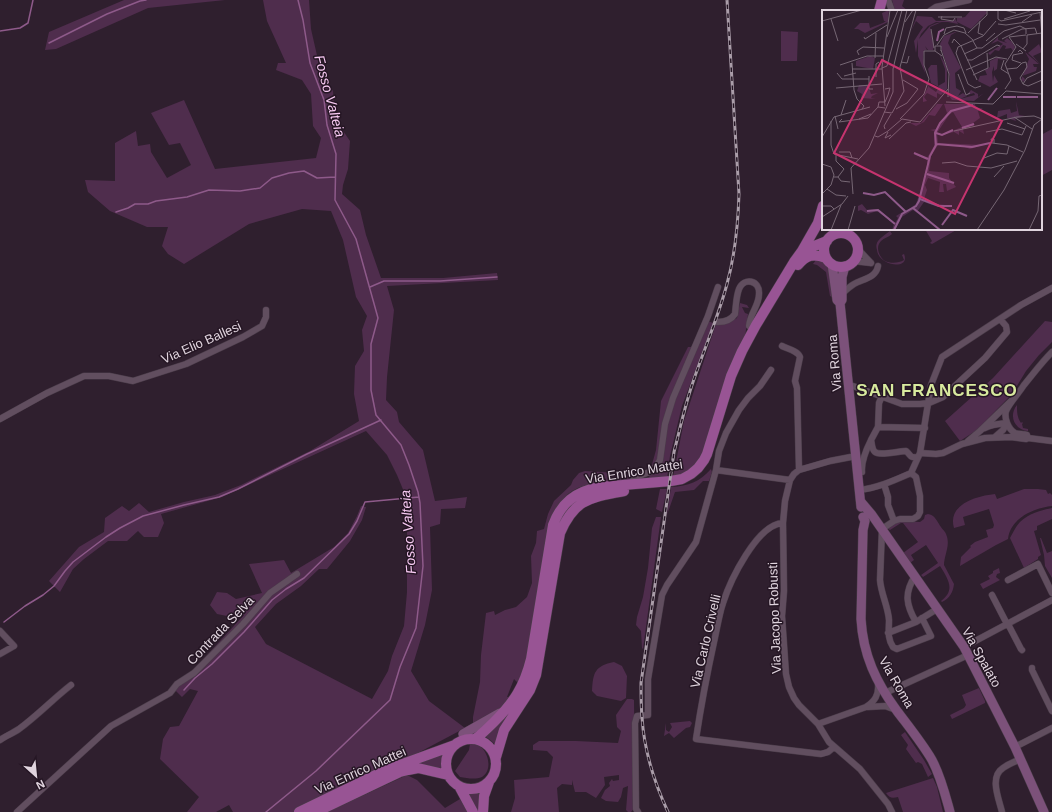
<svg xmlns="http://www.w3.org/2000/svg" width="1052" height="812" viewBox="0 0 1052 812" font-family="Arial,sans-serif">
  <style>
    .green { fill: #4f2d4d }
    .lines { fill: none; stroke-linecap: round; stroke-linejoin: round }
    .stream { stroke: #8e5a8a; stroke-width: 1.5 }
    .minor-casing { stroke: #4b3d4a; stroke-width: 7 }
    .secondary-casing { stroke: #4b3d4a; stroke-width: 10 }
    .primary-casing { stroke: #4b3d4a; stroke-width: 11 }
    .minor { stroke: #614e5f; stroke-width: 6 }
    .secondary { stroke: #7c517a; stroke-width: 9 }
    .primary { stroke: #985494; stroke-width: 10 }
    .rail-casing { stroke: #aa9da9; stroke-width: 3 }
    .rail { stroke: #251624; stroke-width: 1.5; stroke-dasharray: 4.5; stroke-linecap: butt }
    .labels { text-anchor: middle; stroke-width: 3; stroke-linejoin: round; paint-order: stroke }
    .street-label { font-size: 13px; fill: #e0d4de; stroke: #251624 }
    .water-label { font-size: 14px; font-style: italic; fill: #f8caf3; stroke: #251624 }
    .district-label { font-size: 17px; font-weight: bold; letter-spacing: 1px; fill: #d8ea9e; stroke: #251624 }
    .inset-river { fill: none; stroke: #8e5a8a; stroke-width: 2 }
    .inset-road { fill: none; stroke: #766774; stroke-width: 1 }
    .view { fill: #c6346f; fill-opacity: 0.15; stroke: #c6346f; stroke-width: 2 }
    .inset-edge { fill: none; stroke: #e0d4de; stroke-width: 2 }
  </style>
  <rect width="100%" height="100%" fill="#2f1f2e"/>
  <!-- green -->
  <path class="green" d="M124 0H225L148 8 56 49 45 50 49 32Z
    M263 0H309L311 29 321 73 333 91 335 119 350 141 348 169 343 185 342 194 360 210 366 235 381 278H443L497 273 498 280 387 286 394 310 387 377 386 400 397 412 399 422 423 450 435 501 467 497 465 508 441 509 440 524 430 527 432 590 425 625 411 671 429 701 465 728 416 754 296 812H233L229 805 216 812H187L199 797 160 759 163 739 170 727 179 726 198 691 190 689 182 697 175 690 244 615 227 616 217 614 210 605 217 592 227 593 236 599 262 593 249 564 284 560 291 573 334 547 348 533 357 516 361 506 366 507 362 520 350 541 327 569H319L301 586 276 604 255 627 266 644 372 699 388 671 392 656 404 626 407 592V499L397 475 387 455 366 431 222 497 161 514 164 523 158 537H144L138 531 127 541H108L84 559 73 569 60 592 49 581 79 547 104 532 105 518 122 506 129 511 139 503 149 512 184 502 215 495 241 485 310 451 359 421 354 394 355 366 364 351 362 330 367 316 356 297 343 240 331 211 302 209 249 224 184 264 168 254 162 246 168 227H147L110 211 88 192 85 180 115 181V143L136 131 138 146 150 144 151 152 167 178 191 165 180 143 169 145 151 113 184 100 215 169 316 158 321 138 313 126 311 94 302 80 276 70 278 63H286L267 21Z
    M892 0H904L902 6 908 11H895Z
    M781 31 798 32 797 61H781Z
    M1052 129V170L1041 176V135Z
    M925 229H958L932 244 930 243 932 241Z
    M890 231 892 234C889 237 884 238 881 241 875 247 879 257 885 261 891 264 899 263 904 260L902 255 904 254C911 270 879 267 877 250 876 247 876 244 878 241 881 237 886 234 890 231Z
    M816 260 821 261 828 267 832 297 830 296 826 272 817 265 813 264Z
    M740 303 747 305 749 308 742 307 745 313 748 314 745 338 701 461 690 472 673 477 684 421 716 324H726L737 318Z
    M708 321 713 323 682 406 670 456 667 478 648 480 651 473 654 471 675 398Z
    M1045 321 1052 322V342L1039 355 1026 371 1012 394 977 430 960 441 945 421 993 378Z
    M688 347H692L670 401 657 462 651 468 656 450 661 401Z
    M1017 405C1017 412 1017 417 1021 423L1022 422 1023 423 1022 424 1023 428 1028 429V431C1015 430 1008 416 1017 405Z
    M711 469 712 472 709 481H703L694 490 675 492 667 515 671 487C689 486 699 482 711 469Z
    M585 471 632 474 627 482C586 483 566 482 548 524L526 662 519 684 514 679 507 697H512L503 708 473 724V717L480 682 481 655 486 613 494 611 495 615 505 610 516 607 527 597 532 583 531 556 536 543 537 531 544 529 548 514 554 501 571 485 573 480 579 473Z
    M660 489H667L662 512 656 509Z
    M1024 489H1038L1046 490 1048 494 1050 493 1052 495V506C1034 508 1010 518 1008 539 991 547 976 557 960 566L961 557 971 547 970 546 975 542 988 537 986 530 993 528 994 525 989 509 963 517 965 525 954 528C947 504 977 496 995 494L997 499Z
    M1052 508V519L1037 526V530L1034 531 1041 555 1038 557V559L1024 568 1010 538C1013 533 1016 526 1020 522 1028 514 1041 510 1052 508Z
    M928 514C934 515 936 519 939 524 941 528 945 531 946 534 951 545 944 555 944 565L954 584C953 592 950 598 942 602L941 601C956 590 948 579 940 566L923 577 921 575 938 563 926 545 911 555 914 560 910 563 903 553 918 542 903 523H901L890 530 888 529 899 521 920 522 924 519 925 515Z
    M656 517H661L643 649 642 648 641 631 636 625 637 617 643 597 648 568 652 528Z
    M1040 538H1041L1047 553 1052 551V578L1045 566 1044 555Z
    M999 568 1000 573 997 574 996 577 1000 580 983 589 980 584 990 579 988 576 993 573V571Z
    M614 662 622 666 627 676 626 698 621 701 597 696 592 691C593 672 595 666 614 662Z
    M979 688 985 701V703L952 719 950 715 964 708 966 705 962 695Z
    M627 699H632L634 700 635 807 631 812H628L626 810 628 786 623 788 621 797 618 802 606 801 601 798 605 790 610 786 609 783 612 779 613 781 619 780V775L604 777 605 785 596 798 586 792H575L572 780V785L562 784 557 788 559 812H511L515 798 514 780 549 777 553 757 547 751 533 750V745L539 741H576L618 743 621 731 617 727 616 715Z
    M512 707 496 745 489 739 484 736Z
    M690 721 692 723 690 727 686 728 674 738 669 733 664 736 666 723V730L669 732 672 727 670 723Z
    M905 732 924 760 932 774 928 777 922 764 918 762 916 763 906 749 908 745 901 735Z
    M470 744C475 744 479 745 482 748 489 755 492 771 482 777 475 780 467 778 460 777L455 771 469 750Z
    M444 753 442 761V769L412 764Z
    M407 775 417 780 445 808 460 799 468 812H327Z
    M933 778 937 787 943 812H903L898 797C893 798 890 799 886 793Z
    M482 790 479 812H477L468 793 478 792Z"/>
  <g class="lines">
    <!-- stream -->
    <path class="stream" d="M0 31 20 28 28 23 33 0
      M49 43 107 14 140 1 146 0
      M116 212 128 208 135 204H148L156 201 187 197 209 190 240 191 260 188 272 178 289 173 304 171 317 178 335 177
      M370 287 384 281H440L497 277
      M4 622 25 606 43 595 54 586 65 571 73 562 106 537 120 528 143 516 184 505 219 497 238 489 307 454 381 420
      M184 690 195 678 212 664 244 632 272 600 286 589 304 578 349 534 357 521 365 502 419 497
      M266 812 316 771 390 700 400 667 416 628 423 566 420 503 418 492 409 465 401 445 376 415 371 390V344L378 318 356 239 335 200 336 154 327 125 324 100 310 63 303 20 298 0"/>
    <defs>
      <path id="minor" d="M888 0 892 11
        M930 11 936 7 969 0
        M857 248 871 263
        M853 261 871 263
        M842 294C845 291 849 287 854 284 863 279 876 278 878 266
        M718 322C725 322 731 320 735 314 736 306 736 297 739 289 744 277 760 280 759 294 759 306 750 313 749 326L754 329
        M782 346C788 349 798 351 800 357L795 381 797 388 799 470
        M1052 352C1042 362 1033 374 1024 385 1019 393 1010 402 1006 411 1004 418 1008 429 1015 433 1018 434 1023 434 1027 435L1028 438 1052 441
        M849 386H853L902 404H920L929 403 943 397 985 358 1007 332 1006 326 1000 319
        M882 396 879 403 878 427 925 428
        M0 419 47 393 84 376H109L133 381 186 364 243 337 262 326 266 317V310
        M878 427 871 440C872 444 872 450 875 452 880 456 900 451 906 451 912 456 909 458 918 457
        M985 428C992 424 999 424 1007 423
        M995 437 1003 430 1007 423
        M968 441 980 431 1011 401
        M920 453 936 454 943 453 962 444 985 438 1011 437 1026 439 1028 438
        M856 456 830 461 799 470 794 474 790 480 785 501 783 523 784 591 782 616 786 674 789 687 794 698 799 705 818 724 829 742 860 769 888 804 892 812
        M716 470 790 480
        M862 472C861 461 866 450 871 440
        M911 473 916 477 920 496V512L918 516 913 519H900L894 521 882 529 880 580C881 594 888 606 889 620 889 630 887 638 893 647L897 649 931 636 922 618
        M884 484 888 497V505L894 521
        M631 485 632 481 634 478 652 471 657 465 660 460 665 424 673 398 708 316 718 287
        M859 490C878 488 895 480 911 473L920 453 931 385 942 357 1021 305 1052 288
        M783 523C757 524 730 581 723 603 719 615 717 629 714 642 707 674 701 706 696 739L821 754 828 752 834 747
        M915 576C904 593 906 605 916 622
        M1008 580 1038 564 1052 593
        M992 595 1007 624
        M1008 624 1021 649 1022 650
        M0 631 14 646 0 654
        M888 633 916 622 937 609
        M964 647 1052 600
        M1032 668V670L1052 711
        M885 693 968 655
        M868 707 885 706 896 710
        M818 724 866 707C875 701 879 695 878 684
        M0 740C6 736 13 733 19 729 38 715 53 699 71 685
        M1015 747 1052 728
        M17 812 111 726 170 693 177 684 194 673 243 624 270 593 297 574
        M638 812 636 809 635 723 637 716 648 715V679L662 595 667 585 696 542 716 470 719 451 726 433 739 410 748 398 760 386 771 370
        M1002 812C999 799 989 777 1003 768 1008 764 1015 762 1020 759"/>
      <path id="secondary" d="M832 264 837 300 839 302
        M845 266 842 277V300L840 303 861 507
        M861 502 872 515 964 647 1015 747 1044 812
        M863 517 865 521 863 530 861 619C863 655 876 682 897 711 909 727 922 743 932 760 941 777 945 794 950 812
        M463 734 500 713"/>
      <path id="primary" d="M879 11 882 0
        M824 250a17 17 0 1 1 34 0a17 17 0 1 1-34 0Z
        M802 251 827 241
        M798 265C806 255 813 253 826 258
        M446 764a25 25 0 1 1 50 0a25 25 0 1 1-50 0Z
        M475 739C482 734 488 728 494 722 514 702 524 687 531 659L553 525C561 503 575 492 599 487L671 481 682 479 691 474 698 468 704 460 707 454 731 376 742 351 756 325 794 262 802 251 818 223 823 206
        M496 757 504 730 515 713 530 690 536 675 560 533C575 498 590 498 624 491
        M459 786 473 812
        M299 812 386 770 455 745
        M316 812 383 780 400 772 408 770 418 768 448 775
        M483 812 484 796 489 782"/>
    </defs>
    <!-- minor casing -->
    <use href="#minor" class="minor-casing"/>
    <!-- secondary casing -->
    <use href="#secondary" class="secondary-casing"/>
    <!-- primary casing -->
    <use href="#primary" class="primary-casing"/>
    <!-- minor -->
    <use href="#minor" class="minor"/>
    <!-- secondary -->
    <use href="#secondary" class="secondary"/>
    <!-- primary -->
    <use href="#primary" class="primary"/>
    <defs>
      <path id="rail" d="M668 812C654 782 644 750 642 717 641 706 641 694 641 683L674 452C680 429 685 405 693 382 704 349 718 318 727 284 735 255 738 225 739 194L727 0"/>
    </defs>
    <!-- rail casing -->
    <use href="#rail" class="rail-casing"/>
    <!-- rail -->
    <use href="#rail" class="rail"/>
  </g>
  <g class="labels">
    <!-- street labels -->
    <g class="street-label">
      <text transform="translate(201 342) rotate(-24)" y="5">Via Elio Ballesi</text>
      <text transform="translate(834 363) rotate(-95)" y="5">Via Roma</text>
      <text transform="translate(634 471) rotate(-9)" y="5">Via Enrico Mattei</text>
      <text transform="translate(774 618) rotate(-92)" y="5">Via Jacopo Robusti</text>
      <text transform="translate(220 630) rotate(-46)" y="5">Contrada Selva</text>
      <text transform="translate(705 641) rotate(-77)" y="5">Via Carlo Crivelli</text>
      <text transform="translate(982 657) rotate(61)" y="5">Via Spalato</text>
      <text transform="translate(897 682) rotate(60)" y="5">Via Roma</text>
      <text transform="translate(360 770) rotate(-24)" y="5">Via Enrico Mattei</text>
    </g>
    <!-- water labels -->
    <g class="water-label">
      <text transform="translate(330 96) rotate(75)" y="5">Fosso Valteia</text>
      <text transform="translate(408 532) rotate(-94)" y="5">Fosso Valteia</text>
    </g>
    <!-- district labels -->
    <g class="district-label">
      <text x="937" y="396">SAN FRANCESCO</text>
    </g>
  </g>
  <!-- overview -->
  <g transform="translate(822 10)">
    <rect width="220" height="220" fill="#2f1f2e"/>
    <path d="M67 0 66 12 43 23 36 19H32L38 13H47L48 18 61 13 64 11H62L60 3ZM149 0H163L165 3 149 19 135 12V8L143 7ZM95 6 110 7 114 11H132L133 8 136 14 126 12H114L106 16 99 24 97 29 108 16 115 13 120 12 108 17 112 36 111 40H106L103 36 105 40H102L101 47 103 63 96 46V30L94 43 92 31 101 17 94 11 89 21ZM136 21 129 25 126 33 139 58 133 63 134 78 139 81 136 86 141 83 145 86 138 89 153 85 152 83 145 85 149 80 156 84V87L162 83 152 91 130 90 127 86 128 66 118 34 122 26ZM176 27V30L185 33 182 31 185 28 190 32 193 37 191 41 189 38 183 39 184 36 181 35 177 41 173 40 168 45 166 43 181 34 176 31 169 34ZM217 34 220 42 211 46 218 54 206 43ZM203 42 217 54H211L212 57H215L214 61 200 66 203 69 202 72 199 70 207 49ZM117 43 125 57V79L119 85 115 83V88L105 83 102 87 105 91 101 92V87L107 75V77L114 82 117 77 109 73 106 59 109 55H115L116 76 123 72V59ZM48 46 53 48 51 59 34 56V51ZM176 47 182 50 176 49 175 59 172 61V56L170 62 171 72 172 65 176 72 168 77 156 71 158 66 165 65 163 60 168 57V51ZM37 75H46L49 84 56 83 50 86 49 88 54 89 39 88 40 84 35 81ZM194 91 197 105 203 106 193 109 194 111 185 108V104L175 108 176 101 188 99 189 103 195 101ZM115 94H121L113 106 107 105 102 112 94 116 88 113H99ZM122 94H153L154 99 161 98 156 101 158 108 151 113 153 115 141 119 142 124 137 121V125L132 122 120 125 140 117 131 102 127 105 115 123 116 133 161 135 148 139 137 135H116L109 146 107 161 127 163V168L134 177 125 181 124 174H121L122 182H117L118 172 106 168 103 175 105 180 102 189 116 194 130 196 116 197 102 192 95 202 119 220 91 200 80 207 73 220H70L72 214 55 201 46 204 39 200 36 201V196L40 194 45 200 56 199 73 213 76 208 74 206 82 201 63 183 84 201 94 194 105 162V150L92 144 105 148 112 136V121L108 120 114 119 125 103Z" fill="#4f2d4d"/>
    <path class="inset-river" d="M115 31 117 22 122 19M181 87H194M195 87H216M166 90 175 78M140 118 152 114M114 123 120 125 131 120M114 134 150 137 168 133M92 143 106 149M105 164 132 173M41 183 52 185 63 182 84 202M98 189 117 196H130M91 198 118 220M45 201 56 200 73 214M120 215 131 200 145 206M72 220 80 204 94 196 97 191 108 146 114 135 113 123 118 113 129 101 151 95"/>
    <path class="inset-road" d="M176 0V9L179 11 220 2M182 0 194 3M218 2 220 25M120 6 119 9 131 11 133 8M116 7H140M9 9 16 31M182 9 208 1M0 11 40 0M158 11 156 23 161 25M83 12 91 0M200 12 210 5M176 14 184 15 218 10M109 19 112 38M146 23 165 5V0M122 24 124 18 135 16 142 18 144 23M205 25 220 23M42 27 43 29 65 15M65 27 76 0M187 27 204 25M180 29 200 19 213 18 215 24M150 31 136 37 134 43 146 74 153 78 159 76M150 31 161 26 174 11M151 31 155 38H160L182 21 198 16 204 19V24M164 31 173 23M130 33 132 29 139 36 155 70M194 34 204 41M115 35 122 25 132 20 143 23 151 30M201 39 205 34V25M119 40 127 64 126 87M119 41V36H113V41L120 46M196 42 198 40 201 43 191 45 190 50 199 53M142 44 155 38M37 45 35 41 41 37 62 38M53 48 54 23M145 50H150L175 35 178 36M182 50 179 59 187 64M79 52 85 53 87 46M30 53 32 80 35 89 42 96 40 99M18 55 45 46H61M60 58 65 56 80 0M30 59H60M185 59 195 58 200 53 204 52 205 57 198 68 201 74M144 60 174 47 185 49M15 63 20 69H47M136 64 144 85 148 83M151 65 166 58 165 43M22 66 34 63M47 66V79H51M54 67V54L57 52M201 74 205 68 220 61M201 74 206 76 220 70M14 78 60 74M183 79 189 70 183 54 194 37 187 27M184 81 220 84M124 92 171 94 184 81M63 96 60 57 68 0M56 97 57 92H63L66 85 68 78 63 79M74 99 85 93 96 79 81 70M62 102 70 103 82 81 78 57 94 0M19 105 24 90M13 106 16 119M192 107 210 119M20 109 17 112 46 108 56 97 63 98M37 109 49 104M78 109 102 84 107 69 102 55V41H113M9 111V135L12 144 36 149M185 113 203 119M63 119 62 116 69 104M132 121 195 107 212 106 220 109M66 122 63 128 69 125M164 122 180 119 200 125 204 116M53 126 56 127 66 121 80 109 98 112 126 79M0 127 12 107 48 97M67 129 84 113 89 112M172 133V129H169L170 133 185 135 201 142M17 142H28L30 148M162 148 175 143 185 144 187 136M120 153 133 152 145 156 169 158 195 151M0 154 9 157 12 165 9 175 0 184M12 167H16L22 159 14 151V145M16 167 19 171 28 172M172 167 182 156M5 179 14 185 24 186M31 184 29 158 47 138 71 82V59L85 0M0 196H9L12 199M0 207 20 194 26 186M9 220 19 195M26 220 33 196M155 220 182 180 203 140 212 115 220 109M207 220 216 201 217 186 220 185"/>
    <path class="view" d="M60 50 180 111 133 204 12 143Z"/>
    <rect width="220" height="220" class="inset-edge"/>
  </g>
  <!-- north arrow -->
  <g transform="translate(36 776) rotate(153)" stroke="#251624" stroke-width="3" paint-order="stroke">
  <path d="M0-3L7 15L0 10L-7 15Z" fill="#e0d4de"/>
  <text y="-6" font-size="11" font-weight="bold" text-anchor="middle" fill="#e0d4de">N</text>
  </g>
</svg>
